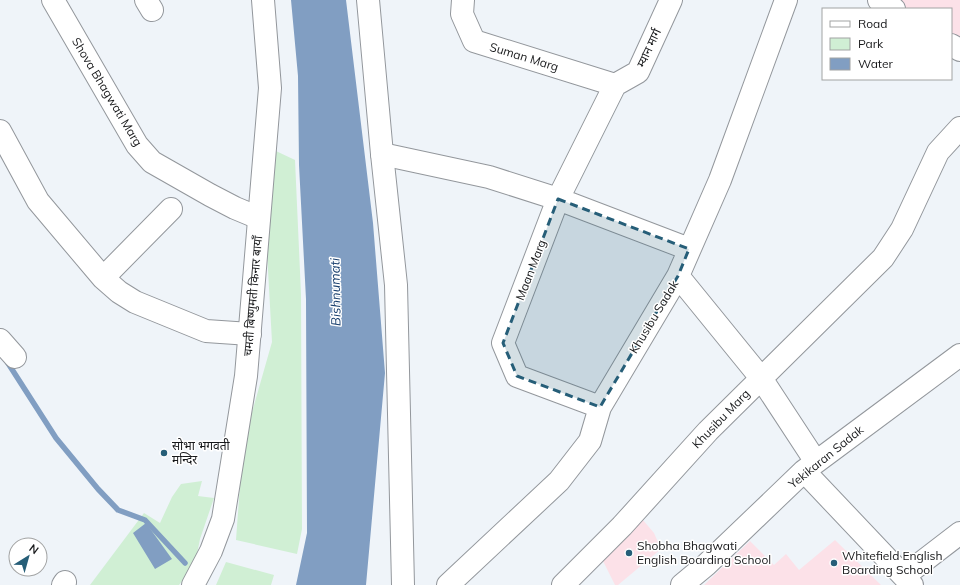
<svg xmlns="http://www.w3.org/2000/svg" width="960" height="585" viewBox="0 0 960 585" font-family="Mulish,'Noto Sans Devanagari',sans-serif">
  <style>
    .education { fill: #fce1e8 }
    .green { fill: #d0efd4 }
    .water { fill: #819ec2 }
    .lines { fill: none; stroke-linecap: round; stroke-linejoin: round }
    .stream { stroke: #819ec2; stroke-width: 5.5 }
    .street-casing { stroke: #93979c; stroke-width: 24 }
    .secondary-casing { stroke: #93979c; stroke-width: 24 }
    .street { stroke: #fff; stroke-width: 22 }
    .secondary { stroke: #fff; stroke-width: 22 }
    .marked { fill: #265e78; fill-opacity: 0.2; stroke: #265e78; stroke-width: 3; stroke-dasharray: 8 5; stroke-linejoin: round }
    .poi-dot { fill: #265e78; stroke: #fff; stroke-width: 1.5 }
    .labels { text-anchor: middle; stroke-width: 3; stroke-linejoin: round; paint-order: stroke }
    .street-label { font-size: 12px; fill: #17181a; stroke: #fff }
    .poi-label { font-size: 12px; fill: #17181a; stroke: #fff; text-anchor: start }
    .water-label { font-size: 13px; font-style: italic; fill: #173e6d; stroke: #fff }
  </style>
  <rect width="100%" height="100%" fill="#eff4f9"/>
  <!-- education -->
  <path class="education" d="M887 0H960V44L951 39V9H901Z
    M637 513 654 533 661 549 618 585H615L603 561 598 558Z
    M835 540 881 585H704L750 541 774 565 786 554 799 570Z"/>
  <!-- green -->
  <path class="green" d="M261 144 295 160 301 294 302 529 297 554 236 540 243 444 272 342Z
    M202 481 198 496 214 498 200 539 195 564 179 585H90L144 513 160 523 172 497 181 484Z
    M226 562 274 575 271 585H216Z"/>
  <!-- water -->
  <path class="water" d="M291 0H346L373 223 385 373 366 585H296L307 533 306 299 299 165 298 76Z
    M146 523 172 559 155 569 133 533Z"/>
  <g class="lines">
    <!-- stream -->
    <path class="stream" d="M6 360 56 438 98 489 118 510 145 520 185 563"/>
    <defs>
      <path id="street" d="M53 0 137 145 152 162 210 195 235 208 259 218
        M146 0 152 10
        M463 0 462 14 474 41 615 85
        M879 0 894 9
        M951 45 960 50
        M615 85 638 72 671 0
        M0 131 38 201 103 278 119 292 135 302 206 331 250 334
        M382 154 489 177 558 199 689 249
        M678 276 761 378 816 462
        M103 278 171 209
        M0 340 15 357
        M600 407 517 376 503 343 558 199 615 85
        M804 471 912 585
        M904 576 960 533
        M63 585 65 582
        M448 585 559 481 590 441 600 407 678 276 720 180 786 0
        M563 585 622 526 708 431 883 258 902 229 938 152 960 128
        M682 585 706 565 804 471 960 355"/>
      <path id="secondary" d="M368 0 382 154 396 285 403 585
        M193 585 211 551 223 519 246 376 270 88 263 0"/>
    </defs>
    <!-- street casing -->
    <use href="#street" class="street-casing"/>
    <!-- secondary casing -->
    <use href="#secondary" class="secondary-casing"/>
    <!-- street -->
    <use href="#street" class="street"/>
    <!-- secondary -->
    <use href="#secondary" class="secondary"/>
  </g>
  <!-- marked area -->
  <path class="marked" d="M558 199 689 249 678 276 600 407 517 376 503 343Z"/>
  <!-- markers -->
  <g class="poi-dot">
    <circle cx="164" cy="453" r="4"/>
    <circle cx="629" cy="553" r="4"/>
    <circle cx="834" cy="563" r="4"/>
  </g>
  <g class="labels">
    <!-- street labels -->
    <g class="street-label">
      <text transform="translate(649 48) rotate(-65)" y="4">म्यान मार्ग</text>
      <text transform="translate(524 57) rotate(17)" y="4">Suman Marg</text>
      <text transform="translate(107 92) rotate(59)" y="4">Shova Bhagwati Marg</text>
      <text transform="translate(531 270) rotate(-69)" y="4">Maan Marg</text>
      <text transform="translate(253 296) rotate(-85)" y="4">चमती बिष्णुमती किनार बायाँ</text>
      <text transform="translate(654 317) rotate(-59)" y="4">Khusibu Sadak</text>
      <text transform="translate(721 419) rotate(-46)" y="4">Khusibu Marg</text>
      <text transform="translate(826 457) rotate(-39)" y="4">Yekikaran Sadak</text>
    </g>
    <!-- poi labels -->
    <g class="poi-label">
      <text x="172" y="450">सोभा भगवती<tspan x="172" dy="14">मन्दिर</tspan></text>
      <text x="637" y="550">Shobha Bhagwati<tspan x="637" dy="14">English Boarding School</tspan></text>
      <text x="842" y="560">Whitefield English<tspan x="842" dy="14">Boarding School</tspan></text>
    </g>
    <!-- water labels -->
    <g class="water-label">
      <text transform="translate(335 292) rotate(-91)" y="5">Bishnumati</text>
    </g>
  </g>
  <!-- legend -->
  <rect x="822" y="8" width="130" height="72" fill="#ffffff" stroke="#a2a3a3"/>
  <rect x="830" y="21" width="20" height="6" fill="#ffffff" stroke="#a2a3a3"/>
  <text x="858" y="28" font-size="12" fill="#17181a">Road</text>
  <rect x="830" y="38" width="20" height="12" fill="#d0efd4" stroke="#a2a3a3"/>
  <text x="858" y="48" font-size="12" fill="#17181a">Park</text>
  <rect x="830" y="58" width="20" height="12" fill="#819ec2" stroke="#a2a3a3"/>
  <text x="858" y="68" font-size="12" fill="#17181a">Water</text>
  <!-- north arrow -->
  <g transform="translate(28 557) rotate(37)"><circle r="19" fill="#ffffff" stroke="#a2a3a3"/>
  <path d="M0-3L7 15L0 10L-7 15Z" fill="#265e78"/>
  <text y="-6" font-size="11" font-weight="bold" text-anchor="middle" fill="#17181a">N</text>
  </g>
</svg>
